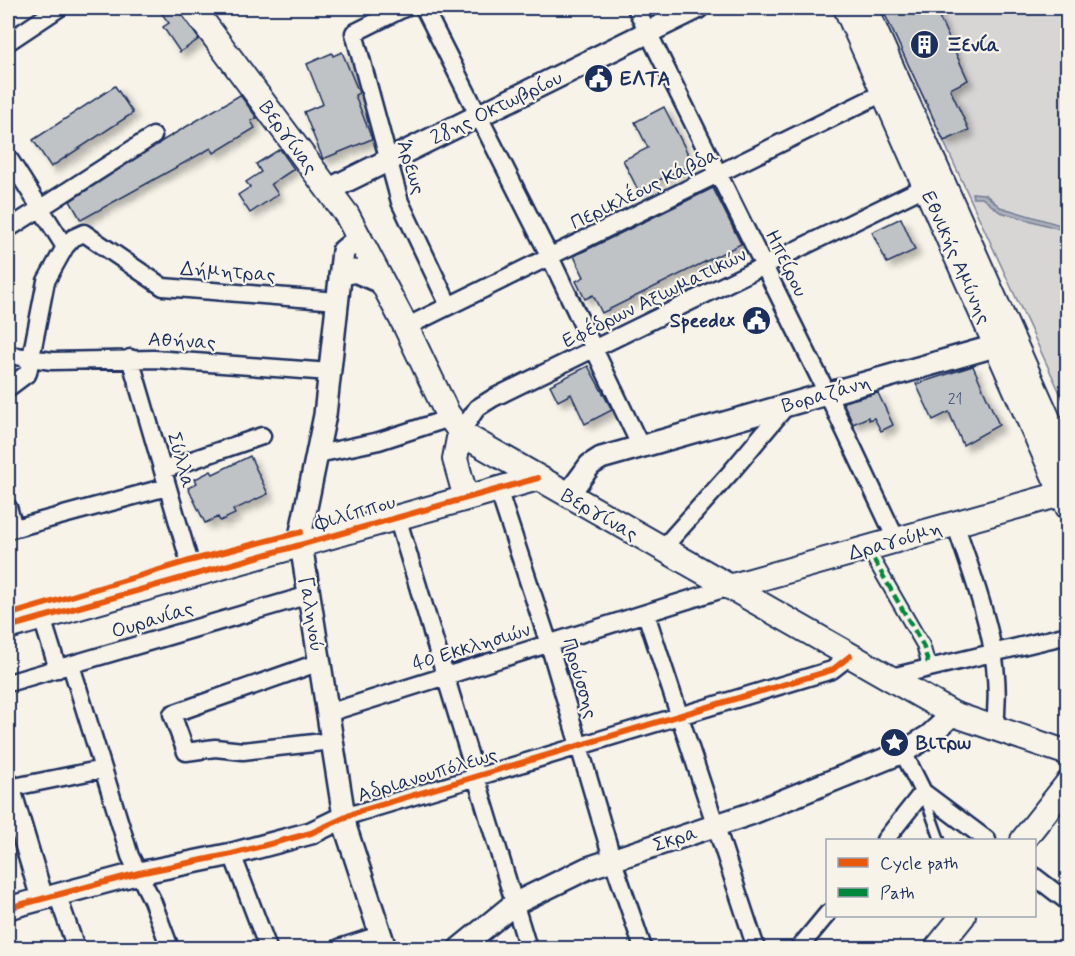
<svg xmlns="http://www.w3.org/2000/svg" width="1075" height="956" viewBox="0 0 1075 956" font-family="Mynerve,sans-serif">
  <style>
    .green { fill: #d7d6d4; stroke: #798299; stroke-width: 1.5 }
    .water { fill: #acb0b9; stroke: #727c95; stroke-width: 1.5 }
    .building { fill: #c0c3c5; stroke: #1b2f5e; stroke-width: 1.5; filter: url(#shadow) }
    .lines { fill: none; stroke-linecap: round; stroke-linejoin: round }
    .service-casing { stroke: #1b2f5e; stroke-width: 13 }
    .pedestrian-casing { stroke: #1b2f5e; stroke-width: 16 }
    .minor-casing { stroke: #1b2f5e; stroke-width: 21 }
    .tertiary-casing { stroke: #1b2f5e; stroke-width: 26 }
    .secondary-casing { stroke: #1b2f5e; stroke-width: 28 }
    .service { stroke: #f7f3e8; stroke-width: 8 }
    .pedestrian { stroke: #f7f3e8; stroke-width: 12 }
    .minor { stroke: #f7f3e8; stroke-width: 16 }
    .tertiary { stroke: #f7f3e8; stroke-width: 21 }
    .secondary { stroke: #f7f3e8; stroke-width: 24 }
    .quiet { stroke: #00873e; stroke-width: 4.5; stroke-dasharray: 9 4.5; stroke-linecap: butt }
    .cycleway-casing { stroke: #f7f3e8; stroke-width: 10 }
    .cycleway { stroke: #e8590c; stroke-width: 6 }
    .labels { text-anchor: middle; stroke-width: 4.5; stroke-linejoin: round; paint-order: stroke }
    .number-label { font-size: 16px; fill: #445478 }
    .poi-label { font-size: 20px; font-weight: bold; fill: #1b2f5e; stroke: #f7f3e8; text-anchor: start }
    .street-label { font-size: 20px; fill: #1b2f5e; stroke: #f7f3e8 }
  </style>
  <defs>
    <filter id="shadow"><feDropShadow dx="5.5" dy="5.5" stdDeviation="3" flood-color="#0004"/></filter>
  </defs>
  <rect width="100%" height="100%" fill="#f7f3e8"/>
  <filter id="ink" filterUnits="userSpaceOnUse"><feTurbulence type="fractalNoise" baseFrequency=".0167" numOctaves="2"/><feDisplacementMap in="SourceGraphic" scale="12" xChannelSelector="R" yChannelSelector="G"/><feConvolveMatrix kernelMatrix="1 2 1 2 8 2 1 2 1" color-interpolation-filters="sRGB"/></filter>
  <g filter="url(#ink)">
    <!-- green -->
    <path class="green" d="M882 8H1067V408Z"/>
    <!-- water -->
    <path class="water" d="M972 193 985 194 1000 207 1067 227V231L1000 212 982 198H973Z"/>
    <!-- building -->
    <path class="building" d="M171 8 176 14 180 12 199 39 180 52 163 27 169 23 162 14Z
      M882 8H935L968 80 950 89 969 130 944 141Z
      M342 52 359 93 355 95 372 139 323 159 304 112 323 104 307 64 332 53 333 56Z
      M115 86 133 113 51 167 33 140Z
      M240 95 257 118 251 121 255 128 214 153 211 148 81 220 70 201 162 141Z
      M664 107 693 164 638 190 623 160 648 148 635 122Z
      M280 149 294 169 271 184 278 194 250 213 238 195 250 187 246 182 261 172 256 164Z
      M713 188 741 244 602 313 593 295 585 299 576 281 584 277 574 256Z
      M901 218 915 250 887 263 872 232Z
      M588 366 612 410 585 424 571 394 558 401 550 385Z
      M973 366 999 425 963 445 949 412 933 420 916 384Z
      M878 393 893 425 881 431 874 418 869 420 868 417 853 424 843 402Z
      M250 456 268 494 233 510 235 514 220 521 218 517 205 523 188 488 197 483 195 479 211 471 213 474Z"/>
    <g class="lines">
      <defs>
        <path id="service" d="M924 796 940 840"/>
        <path id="pedestrian" d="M867 548 923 645 929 666"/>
        <path id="minor" d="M404 8 354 33 400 202 449 306
          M424 8 550 257 640 445
          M636 8 827 393 896 539
          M8 42 59 8
          M8 157 65 247 46 281 28 373 8 388
          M8 229 153 136
          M65 247 73 238 84 233 163 287 337 301
          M406 327 893 88
          M8 355 52 361 154 359 330 372
          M130 358 193 574
          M460 433 477 408 493 398 935 182
          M318 454 379 441 450 418
          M163 470 262 436
          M498 489 549 644 612 858 643 948
          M8 507 14 528
          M397 517 528 948
          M955 523C977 590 1006 657 994 730
          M8 530 167 487
          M662 549 731 472 788 404
          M646 614 756 948
          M42 618 58 669
          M320 662 172 714 186 752 215 748 243 751 332 741
          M71 665 130 856 152 900 170 948
          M887 678 1068 635
          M8 683 309 595
          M328 713 729 587
          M903 752 923 792 987 840
          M9 788 103 769
          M344 817 832 670 850 656
          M885 840 923 792
          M232 854 268 948
          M1034 876 1068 902
          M57 894 76 948
          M339 948 380 935
          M799 948 828 913"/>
        <path id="tertiary" d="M328 190 697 8
          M360 237 343 251 325 415 301 532V544L346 829 385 948
          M340 275 355 271 383 283
          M568 495 590 465 601 458 1013 341
          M8 784 42 898
          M8 908 139 873 232 854 311 833 344 817
          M460 948 514 904 588 868 750 814 903 752 929 736 953 714"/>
        <path id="secondary" d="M193 8 347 215 406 327 447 413 462 434 953 714 1068 753
          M846 8 1068 507
          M865 8 1068 464
          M460 433 455 459 466 498
          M729 587 1068 492
          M8 627 538 478
          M1023 840 1068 783
          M937 948 963 916"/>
      </defs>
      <!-- service casing -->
      <use href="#service" class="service-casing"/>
      <!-- pedestrian casing -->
      <use href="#pedestrian" class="pedestrian-casing"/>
      <!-- minor casing -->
      <use href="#minor" class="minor-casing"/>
      <!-- tertiary casing -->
      <use href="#tertiary" class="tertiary-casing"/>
      <!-- secondary casing -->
      <use href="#secondary" class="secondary-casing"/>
      <!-- service -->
      <use href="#service" class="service"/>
      <!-- pedestrian -->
      <use href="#pedestrian" class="pedestrian"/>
      <!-- minor -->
      <use href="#minor" class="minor"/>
      <!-- tertiary -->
      <use href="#tertiary" class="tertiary"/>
      <!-- secondary -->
      <use href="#secondary" class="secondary"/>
      <!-- quiet -->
      <path class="quiet" d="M867 548 923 645 929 666
        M939 945 943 948"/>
      <defs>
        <path id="cycleway" d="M8 615 189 561 301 532
          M8 627 538 478
          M8 908 139 873 232 854 311 833 357 812 832 670 850 656"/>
      </defs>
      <!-- cycleway casing -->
      <use href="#cycleway" class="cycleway-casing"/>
      <!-- cycleway -->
      <use href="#cycleway" class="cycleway"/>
    </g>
  </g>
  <!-- icons -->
  <defs>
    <symbol id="building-disc" viewBox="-11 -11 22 22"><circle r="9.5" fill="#1b2f5e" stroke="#f7f3e8"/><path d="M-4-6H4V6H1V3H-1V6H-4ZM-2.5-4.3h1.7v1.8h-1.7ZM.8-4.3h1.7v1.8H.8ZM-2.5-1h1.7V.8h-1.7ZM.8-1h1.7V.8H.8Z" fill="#fff"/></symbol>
    <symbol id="civic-disc" viewBox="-11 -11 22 22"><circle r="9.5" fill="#1b2f5e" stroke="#f7f3e8"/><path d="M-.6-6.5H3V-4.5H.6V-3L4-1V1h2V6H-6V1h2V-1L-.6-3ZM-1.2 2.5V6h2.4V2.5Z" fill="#fff"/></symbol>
    <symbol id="sight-disc" viewBox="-11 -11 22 22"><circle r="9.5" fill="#1b2f5e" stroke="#f7f3e8"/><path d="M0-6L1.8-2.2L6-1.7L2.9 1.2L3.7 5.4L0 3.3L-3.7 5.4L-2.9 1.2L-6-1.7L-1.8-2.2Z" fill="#fff"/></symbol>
  </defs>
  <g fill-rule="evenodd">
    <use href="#building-disc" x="908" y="28" width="33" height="33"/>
    <use href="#civic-disc" x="582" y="62" width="33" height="33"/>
    <use href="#civic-disc" x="740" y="304" width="33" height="33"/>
    <use href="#sight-disc" x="878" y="726" width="33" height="33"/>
  </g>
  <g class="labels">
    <!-- number labels -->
    <g class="number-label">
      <text x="955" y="404">21</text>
    </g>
    <!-- poi labels -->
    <g class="poi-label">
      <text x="946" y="51">Ξενία</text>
      <text x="620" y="85">ΕΛΤΑ</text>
      <text x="735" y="327" text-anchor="end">Speedex</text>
      <text x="916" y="749">Βιτρω</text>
    </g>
    <!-- street labels -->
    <g class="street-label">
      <text transform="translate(496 107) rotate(-26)" y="7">28ης Οκτωβρίου</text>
      <text transform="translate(289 137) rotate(54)" y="7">Βεργίνας</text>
      <text transform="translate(412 167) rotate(73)" y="7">Άρεως</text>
      <text transform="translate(644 188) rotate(-26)" y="7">Περικλέους Κάβδα</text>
      <text transform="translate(957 257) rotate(66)" y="7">Εθνικής Αμύνης</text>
      <text transform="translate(787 263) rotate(64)" y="7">Ηπείρου</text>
      <text transform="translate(228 271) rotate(4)" y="7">Δήμητρας</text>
      <text transform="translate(654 297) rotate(-26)" y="7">Εφέδρων Αξιωματικών</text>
      <text transform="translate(182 340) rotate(3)" y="7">Αθήνας</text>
      <text transform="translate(826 393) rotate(-16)" y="7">Βοραζάνη</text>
      <text transform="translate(182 460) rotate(74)" y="7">Σύλλα</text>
      <text transform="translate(355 512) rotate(-16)" y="7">Φιλίππου</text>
      <text transform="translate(600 514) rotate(30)" y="7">Βεργίνας</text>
      <text transform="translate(895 540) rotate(-16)" y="7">Δραγούμη</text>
      <text transform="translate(312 614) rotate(81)" y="7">Γαληνού</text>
      <text transform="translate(152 619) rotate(-17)" y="7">Ουρανίας</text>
      <text transform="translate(471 646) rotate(-17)" y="7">40 Εκκλησιών</text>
      <text transform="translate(581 678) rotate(74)" y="7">Προύσσης</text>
      <text transform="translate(427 774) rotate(-17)" y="7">Αδριανουπόλεως</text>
      <text transform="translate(675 838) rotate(-18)" y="7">Σκρα</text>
    </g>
  </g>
  <!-- margin -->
  <rect width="1075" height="956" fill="none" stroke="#f7f3e8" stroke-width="30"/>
  <rect x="15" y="15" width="1045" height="926" fill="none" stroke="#1b2f5e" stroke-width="2" filter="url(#ink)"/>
  <!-- legend -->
  <rect x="826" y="839" width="210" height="78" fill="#f7f3e8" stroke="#9fa5b1" stroke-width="1.5"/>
  <rect x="838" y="858" width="30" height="9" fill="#e8590c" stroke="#9fa5b1" stroke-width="1.5"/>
  <text x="880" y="869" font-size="18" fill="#1b2f5e">Cycle path</text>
  <rect x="838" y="888" width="30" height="9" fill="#00873e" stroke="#9fa5b1" stroke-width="1.5"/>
  <text x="880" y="899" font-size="18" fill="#1b2f5e">Path</text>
</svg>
